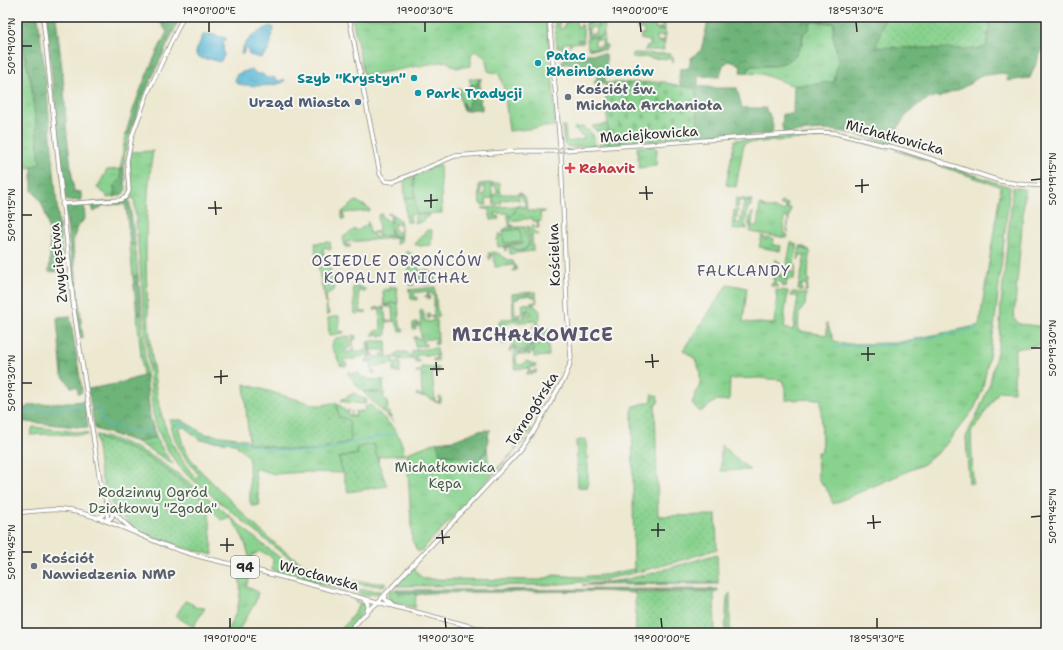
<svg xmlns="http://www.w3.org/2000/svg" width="1063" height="650" viewBox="0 0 1063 650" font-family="'Shantell Sans',sans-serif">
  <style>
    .grass { fill: url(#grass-tufts); stroke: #5a7e5c }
    .forest { fill: url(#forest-crowns); stroke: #4c7052 }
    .cemetery { fill: url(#cemetery-stones); stroke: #5a7e5c }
    .garden { fill: url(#garden-dots); stroke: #5a7e5c }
    .pitch { fill: #88d28e; stroke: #5a7e5c }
    .water { fill: url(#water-ripples); stroke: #417180 }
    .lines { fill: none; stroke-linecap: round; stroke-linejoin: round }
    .stream { stroke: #57b7d6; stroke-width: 1 }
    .secondary-casing { stroke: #8c8a7e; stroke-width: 5 }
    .primary-casing { stroke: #8c8a7e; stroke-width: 5 }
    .secondary { stroke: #fff; stroke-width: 3.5 }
    .primary { stroke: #fff; stroke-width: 3.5 }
    .ticks { fill: none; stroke: #2b2b2b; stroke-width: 1.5 }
    .culture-dot { fill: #0f9aa8; stroke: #f6f6f2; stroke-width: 1.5 }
    .worship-dot { fill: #6b7280; stroke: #f6f6f2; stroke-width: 1.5 }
    .service-dot { fill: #5c6f8a; stroke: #f6f6f2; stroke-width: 1.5 }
    .health-dot { fill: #e0444e; stroke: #f6f6f2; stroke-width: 1.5 }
    .labels { text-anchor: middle; stroke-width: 4; stroke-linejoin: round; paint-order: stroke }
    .shield { fill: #f6f6f2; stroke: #686867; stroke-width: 1 }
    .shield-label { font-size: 13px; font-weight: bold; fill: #2b2b2b }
    .culture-label { font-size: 14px; font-weight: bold; fill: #0d838f; stroke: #f6f6f2; text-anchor: start }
    .worship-label { font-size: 14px; font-weight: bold; fill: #5b616d; stroke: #f6f6f2; text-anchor: start }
    .service-label { font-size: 14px; font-weight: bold; fill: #4e5e75; stroke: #f6f6f2; text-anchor: end }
    .street-label { font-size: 14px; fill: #2b2b2b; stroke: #f6f6f2 }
    .health-label { font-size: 14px; font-weight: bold; fill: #be3a42; stroke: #f6f6f2; text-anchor: start }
    .park-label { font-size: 14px; fill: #475d49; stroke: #f6f6f2 }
    .neighbourhood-label { font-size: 15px; letter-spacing: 1px; fill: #5a546d; stroke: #f6f6f2 }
    .district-label { font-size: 18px; font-weight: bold; letter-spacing: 1px; fill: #5a546d; stroke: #f6f6f2 }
    .neatline { fill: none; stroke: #2b2b2b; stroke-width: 1.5 }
    .ticks-label { font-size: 10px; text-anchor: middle; fill: #2b2b2b }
  </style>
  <defs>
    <pattern id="grass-tufts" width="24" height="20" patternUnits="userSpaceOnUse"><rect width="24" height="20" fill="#88d28e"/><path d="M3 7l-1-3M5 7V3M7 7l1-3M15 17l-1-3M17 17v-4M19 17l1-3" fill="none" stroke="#76b47b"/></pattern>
    <pattern id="forest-crowns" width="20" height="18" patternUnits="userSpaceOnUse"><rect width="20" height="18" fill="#6eb479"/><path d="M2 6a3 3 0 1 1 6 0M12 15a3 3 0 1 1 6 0" fill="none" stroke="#5b9363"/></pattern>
    <pattern id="cemetery-stones" width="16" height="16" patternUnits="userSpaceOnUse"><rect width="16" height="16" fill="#88d28e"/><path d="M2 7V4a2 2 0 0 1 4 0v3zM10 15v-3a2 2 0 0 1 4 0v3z" fill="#76b47b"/></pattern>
    <pattern id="garden-dots" width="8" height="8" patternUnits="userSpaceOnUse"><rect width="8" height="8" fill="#88d28e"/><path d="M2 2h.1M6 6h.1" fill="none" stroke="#76b47b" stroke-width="1.8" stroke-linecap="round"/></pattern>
    <pattern id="water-ripples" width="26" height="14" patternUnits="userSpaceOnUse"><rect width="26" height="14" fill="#57b7d6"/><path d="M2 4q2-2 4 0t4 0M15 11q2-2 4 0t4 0" fill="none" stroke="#4895ae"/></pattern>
  </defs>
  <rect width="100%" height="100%" fill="#f6f6f2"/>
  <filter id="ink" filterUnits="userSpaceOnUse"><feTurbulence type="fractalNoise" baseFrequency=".025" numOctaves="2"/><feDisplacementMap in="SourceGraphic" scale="8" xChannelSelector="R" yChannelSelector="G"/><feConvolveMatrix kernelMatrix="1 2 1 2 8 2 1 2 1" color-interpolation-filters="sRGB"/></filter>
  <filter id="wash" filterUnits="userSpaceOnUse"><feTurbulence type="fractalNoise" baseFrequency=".012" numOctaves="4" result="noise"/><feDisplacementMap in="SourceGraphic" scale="16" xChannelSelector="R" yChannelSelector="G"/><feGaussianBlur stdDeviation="0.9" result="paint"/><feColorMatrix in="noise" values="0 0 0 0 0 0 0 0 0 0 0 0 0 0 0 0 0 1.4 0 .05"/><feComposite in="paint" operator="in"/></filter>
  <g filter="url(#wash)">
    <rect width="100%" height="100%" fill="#ede8d0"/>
    <!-- grass -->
    <path class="grass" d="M352 17H546L553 83 555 126 509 131 504 89 499 74 488 71 485 57 475 51 471 54V66L456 68 446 61 364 76Z
      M554 17H559L560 29 564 28 565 22 570 21 569 17H576L577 27H581V24H582L584 38V39L577 40H584V42L571 43 570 46V43H563V47L569 48H557Z
      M587 17 595 19 596 21H603L604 17V22H597L598 28V23L604 22V33H602L604 34 598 37H587V31H589V34L597 33 596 27 589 28V30H586V23H591L586 22V18Z
      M644 17 665 18V30H659V28H662V23L655 24V28H658V31L665 30V42H661L664 41V36H657V41H660L658 43H665L663 48 665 49 663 50H644H646V46H650V41L640 39 641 38V34H644V29H637V26H639L637 23H641V21H644Z
      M816 21 825 23H834L833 34 838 60 834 82 794 86 762 74 747 73 750 66H776L802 45C803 34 804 24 816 21Z
      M604 35V47L605 45H607L606 50 588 49H605L588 48 587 38 597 37V40H595V46H602V40H598V37Z
      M17 42H21L31 82 41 163 32 167 17 171Z
      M633 53 670 54 673 57V63V59L650 58 649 57 633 58Z
      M469 79H482H479L478 85 472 84V98L468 104 469 108 467 109 461 101 458 89 460 88 461 90 469 88V86L471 85Z
      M608 124 609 144 598 145 601 142 600 134 597 130 596 131 592 126Z
      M562 126H565L566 139 569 142 583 139 584 137 576 131 574 128 584 127V129C595 131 593 138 596 146L572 147 566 146 564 144Z
      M126 133 130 134 125 154 124 169H120L121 178 114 185 115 197 107 198V195L97 188 107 170 120 169C123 157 123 145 126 133Z
      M831 135 889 149 833 137 744 143 736 187 726 185 735 140Z
      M655 146 657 149 656 166 639 168 637 147Z
      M895 150 915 155 1010 187 994 329 989 357 982 391 974 409 943 448 924 464 833 504 829 493 818 478 817 452H822L821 399 785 400V388L782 380 760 378 730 379 729 401 717 400 700 412 692 403 700 384V371L695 359 683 350 728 284 747 288 743 322 774 324 777 295H776V290L788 291 784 319 785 320 784 328 793 330 798 296H791V293L794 292 806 294 805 305 799 313 798 331 827 335V323L834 341 844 344 896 343 976 326H979L1001 187Z
      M153 151C143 216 145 283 151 348 154 373 156 400 164 423 170 442 183 464 196 478L199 475 186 459 176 442 169 420H181L205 434 244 439C259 449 294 450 313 451L338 417 336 402 345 410V412H348V410H350L348 412 349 416H351L352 411 351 416H355L356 411 360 412 361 410 362 412 365 410V407L371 405C386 421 402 431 404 455L382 456 379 457 378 462 374 445 356 449 358 454 339 458 343 473 305 472 275 474 254 468 260 505 252 506 250 501 249 457 234 443 201 440 184 427 179 428C181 437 182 445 187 453 196 468 210 480 222 492 250 521 280 553 317 571 338 581 363 582 386 583L384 586C340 585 314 575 278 550L187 475C170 457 159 438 153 414L134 198H127C133 190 129 164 130 152Z
      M410 177 414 179 415 197 405 198 404 180Z
      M491 183 493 198 486 199 487 205H482V204H480L479 192H481V195L485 196V187H481V191H479V184Z
      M492 183H500L499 191H500L501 194H519V192V201L518 199 501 200V204L500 202 499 204 494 205 493 195 497 194 496 186H492Z
      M1013 187 1024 189 1025 191 1014 318 1019 324 1046 327V344L1015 349 1014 392 999 391 971 433 973 483H969L966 437 980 408 990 383 999 342 1001 304Z
      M520 192 526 199 527 211H544L545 212 540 213 541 221 538 222 539 228 533 227 532 225H534V228L538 227 537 221H533V218L510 221V225H513L514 226H510L508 220 512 215 507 218 508 217V213H495V216H498L499 219 491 220 489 210 482 208 517 206 518 205 513 214 519 205H521L522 208H523V206L525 208V201H523Z
      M415 197 417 214H431L419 223 414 222 415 221V214H410L411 222H406L405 198Z
      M736 198 752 200V202L744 201 751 203V207H748L745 227H747V229L743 228 739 230 732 229 734 210H738L736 223 740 224 744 202 745 201 737 200 739 201 738 207 736 208 735 206Z
      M356 201 369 208 370 211 343 213 344 217 345 219H342V212Z
      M781 202 788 204 787 208H791L787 230 789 233 787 230 789 220 787 219V217L784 218 783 230 788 235 787 238 750 232 751 227 749 226V222L751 223 749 222 751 214 753 212 752 225 750 226H757L760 204 764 207 785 211 786 206 780 205Z
      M391 213 392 214 391 215 390 224 392 223V214L400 220 401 231 400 224H394L395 231 401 232V237L392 235 391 227 390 228 391 235 383 236 384 237 391 236 402 238 400 243 396 244 397 238 346 242V245H350V247H345L343 237 355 229 357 231 368 224V221L370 234 373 233 374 237H379V234L383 236 373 232H379L378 215 382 214V217L391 222 390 214H387Z
      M527 226 531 228 538 235 532 234 533 251 510 254 509 247H506V251H505L504 247 508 246 517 251H523L527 248 530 242Z
      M508 227H525C525 233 536 252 517 250L510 245 523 243 498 247 497 239 500 233V236L504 235 505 243 520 229 502 231Z
      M427 230H432L431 245 420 246 414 244Z
      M762 236 765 237V240H767L768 237 774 239 773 245 781 246 780 251 759 247Z
      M330 242 331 249 328 250 327 247 323 248 324 255H323V263H328V260H329V265L323 266H330L331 271 329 272H331L335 289 326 295 327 309 330 314 329 315H326L327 313 325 296 323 295H325L324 291H322L324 288H322L318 265 320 264 318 256H316L315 243Z
      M791 242 797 245C798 252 794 257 794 263H792L790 272 794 273 796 264 794 279H787L779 275H785Z
      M135 244 138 276 133 277 130 245Z
      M800 246H802L808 249 811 253 809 255 808 280 810 281 808 282 807 290 806 292 804 291 806 290 807 284H803V285H801L802 291 798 289 805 255H800L798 260 800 247 808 251Z
      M407 251 412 254 420 263H424L418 264 419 271 428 270V272H431L435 275V283H431L430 282 433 281 432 277 428 278 429 284H422V283H425L424 279 412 280V284H414V285H410L408 257H406Z
      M489 252 490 254 493 252C501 252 505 261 513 261L517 270 513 271V269H515L514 265 495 267 494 255H491V259H489Z
      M776 259V261L780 262 779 275 787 280 786 287 784 285 783 288 782 286V282L776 281V286L779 287H778L771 286V284H773L774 279 772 278Z
      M353 287H362L363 289H365V292H362V291H358L361 312H365L366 311V313L355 314Z
      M390 287H396L397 289 398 302 384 305 383 290 388 289V291H390Z
      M435 287 437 310 438 311 439 317 433 319 431 316H430L428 319 427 314 429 313 430 316 434 315V295H432V292H429L430 299H428V296L425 297V296L428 295 427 291 414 293V297H417V300L411 299 410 290H408Z
      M535 292 536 294 537 302 535 304 531 303V301L532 303 536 302V297H532L531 295 518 297V299H514L515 315 522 314 520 317 513 318 512 294Z
      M392 303H398L400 326 404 331H400L395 321 386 322V336H384L383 334H382V336H380L378 334 374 335 373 336V332H376V330L377 331 381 330 380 309H376L375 311 374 308 384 307 386 321H393L392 307H387L385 306Z
      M523 304C531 303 535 305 540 311V318L538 323 537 322 540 326 533 328V326L536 325 535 321 507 323V324L503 325 506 344H502L501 327H499V322L502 321V319L525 318 523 314 531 315V312L525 313 529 309 523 313 522 305Z
      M423 310 425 321 431 322V321L437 320 438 344 435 345 434 342H437L436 338 423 340V344H426V346H419V345H417V347H415L414 337H417V339H421L420 326H416V329H413V323L417 322V324H421L420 311Z
      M137 314H142L146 375 143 376Z
      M339 316V332L343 331 344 333 329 335 328 318Z
      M544 329 553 330V333H551V331L539 332V337H536V343L533 344 534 352H530V355H527L533 340 531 343 530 344H531L526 354 525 352V355H521L519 352 526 351V348L525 350H519L512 344 513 342V335L515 337 536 336 534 338H530V340L532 341V339H534L536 337 538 336V330Z
      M352 335 356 336V339L353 341V351H356L355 352H360L359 351 368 350 367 342H369L370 362H366V359H369L368 355H362V357H356L355 359H344V363H347V366H342L340 363 341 366 332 347 333 341 336 338 349 336 351 347 345 350 346 353 353 350Z
      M370 341H386L387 356H381V354L385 353 384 350H372V354H374V356H371Z
      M511 346 515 347 520 354 516 358V362L519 365H523L526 361 536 365 535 367 529 368 530 372 535 371 536 369V373L527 374V372H529V368L515 369 514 360 515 348H511V352H509Z
      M437 348 438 361H433V359H436V355H416V360H419V362H416L412 358V351H415V350Z
      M398 352H406L411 356V359L401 360 400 357V360H398L397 358H393L394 363H398V361L400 362V372H393V368H395L394 364 372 367V371H375V373H372L371 360 375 357H397L395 355Z
      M421 367 439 368V372L437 373 436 371H432L435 402H439V397H441V402C434 403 432 399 427 397 423 396 420 397 416 395V394L418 393V395H421L422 393 421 372 417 371V374L415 373 417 371H421Z
      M349 371 350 373H360L359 374 363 378 365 376 369 380 372 379V380H384V382L383 383 384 392H385L384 396 381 392 363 391 364 392 380 393 384 397V399L387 401 388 408 385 409 386 410V409L388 411 390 412 391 418 381 409 394 423 353 382 354 381 348 374Z
      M354 393 356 394 361 398 366 399 367 401 365 402 366 404 345 402 341 400Z
      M33 427 87 433 88 435 48 434 30 435Z
      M532 429 516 450 421 551H417L412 540 407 453 437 442 461 439 479 431 486 430 489 474 491 475 515 450V431Z
      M96 435C112 438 127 443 142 451 179 470 216 505 248 532 271 551 293 570 321 581 341 588 361 590 381 591L380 593 365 595 276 572 272 569C272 566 273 564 273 561 273 555 263 553 259 551L256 554H253L251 561 255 562 256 565 254 567 251 566C247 545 243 535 230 517L221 520 213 510H208V504C171 472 144 449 96 438Z
      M156 437 164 452 173 464 157 454 137 442Z
      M586 439 588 467V487L578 488 576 441Z
      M721 445 750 470 721 471Z
      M413 566 419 575 424 579 541 580 554 575 579 577 604 575 634 569V573L601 580 551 585 393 586Z
      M238 570 252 573 246 586 258 592 255 603 237 633H225C238 614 244 593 238 570Z
      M391 590H396L399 593H416L415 608 390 601 387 596Z
      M730 593V633H725L727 597Z
      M185 601 194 605 193 607 205 608 193 627 176 616Z
      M354 601 364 604 366 608 347 633H337L346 624 360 605Z"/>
    <!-- forest -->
    <path class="forest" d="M17 17H38L46 82 63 271 49 272C51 249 51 206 32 191V167L40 163 31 82 21 42 17 43Z
      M46 17H56L64 86 67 135 74 191 81 192V200L67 201 64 197Z
      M151 17H180L144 95 130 134 126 133C136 97 150 65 167 32L161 23Z
      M709 17H885L877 47 974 49 986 47 991 17H1046V48L1043 47 1030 78 1007 81 1008 75 1002 73 979 76 971 83 960 89 940 97V98L935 96C930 99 923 101 918 105 905 114 895 129 892 145 871 139 849 131 827 130 813 130 798 132 784 134L782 126 783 114H793L794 86 834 82 838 60 833 34 834 23 816 21 810 23 809 30 803 33C802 37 803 42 801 45 793 68 769 66 750 66L747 73 740 72 741 65 729 61 723 65 720 77 698 76V86L716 88H737L742 108H766L767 113H769L773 126 772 134 698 137 696 89 681 86 679 78 680 69 689 68 691 58 701 50Z
      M566 54H606L607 71 605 78V83H594L597 78 596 66 575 67 574 64H563L561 67 562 73 559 75 558 65 564 60 563 58Z
      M480 79V104L482 105V110L475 109 464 111 461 101 465 108H469L468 102 472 98 471 88 472 87V84L477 85V82Z
      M120 169H124L126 189 123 194 115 197 114 185 121 178Z
      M127 198H129L135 244 130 245 126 207 123 204 104 205 94 212 91 203 121 201Z
      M84 204 85 219C76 226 74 235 73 246L83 338 80 339 65 207 67 205Z
      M138 276 142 314H137L133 277Z
      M70 316 82 391 81 393 78 394 77 387H71L62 375 57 319 58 317Z
      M146 375 150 417 156 437 137 442 95 429 88 389 116 384Z
      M83 401 85 405 88 428 17 421V410L25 408 29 405Z
      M491 430 489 432 486 453 481 456 483 460 481 466 477 467 476 460 440 454 437 442 452 441 477 431Z
      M623 580 624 583 718 582V584L582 585Z
      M718 589V591H635V593L600 591 429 593 416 595V593H399L396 590Z"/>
    <!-- cemetery -->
    <path class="cemetery" d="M666 82V83L696 89 698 137 665 138 658 141 609 145 605 83Z"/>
    <!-- garden -->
    <path class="garden" d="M885 17H991L986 47 974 49 876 47Z
      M547 331 549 356 534 357 533 343H536V337H539V332Z
      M244 384 316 405H323L336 402 339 417 349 420 351 441 312 451 284 449 249 443Z
      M652 394 658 396 657 400H659L658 403 655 404 658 516 716 515 717 549 672 563 634 573 632 407 652 401Z
      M96 438C145 449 171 472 208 504L213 555C171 544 120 536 105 489 99 473 98 455 96 438Z
      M374 444 378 462 387 486 348 492 339 458 358 454 356 448Z
      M717 554 718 582 624 583 623 580 653 573Z
      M714 592 715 633H636L635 593Z"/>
    <!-- pitch -->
    <path class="pitch" d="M440 164 442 213 416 214 414 176Z
      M520 229 521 242 504 243 503 231Z"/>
    <!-- water -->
    <path class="water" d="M270 26 274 28C274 31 272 34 271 37 271 47 269 53 260 58L249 55 247 47 245 49 243 54H241C243 40 257 32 270 26Z
      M209 34 226 38 225 41 223 42 224 56 220 62 210 59H203L196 55V51L203 35Z
      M250 70H253L257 74H263C266 78 268 79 273 77L279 81 284 79 285 81C279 87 244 87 236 83L235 79 236 75 242 72Z"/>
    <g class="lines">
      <!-- stream -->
      <path class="stream" d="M1044 334 1046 335
        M833 347 895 345 976 329
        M92 406 98 407 102 419 105 424 142 433 152 431
        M17 413 84 406
        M175 426 179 424H184L202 436 211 439 244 442 269 450 310 452 324 451 348 444 395 433"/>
    </g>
  </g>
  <g filter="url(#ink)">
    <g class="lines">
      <defs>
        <path id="secondary" d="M43 17 74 310 100 481C104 505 117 517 135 532
          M349 17 380 174 385 181 393 182 455 156 519 151H556
          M549 17 560 146
          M565 150 819 132 835 133 904 150 1000 181 1019 184 1046 186
          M62 204 120 200 126 197 129 191 127 161 132 136 148 92 183 17
          M96 518 102 516 107 510
          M107 521 108 505
          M107 521 112 517V510
          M386 593 385 599 392 605
          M364 599 369 604 367 611
          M348 633 361 618 378 602 521 449 533 433 564 379 569 367 571 357 567 308 561 154"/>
        <path id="primary" d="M17 513C35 511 53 508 71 511 112 518 148 542 188 553 210 560 233 564 255 570 335 591 416 612 496 633"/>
      </defs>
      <!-- secondary casing -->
      <use href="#secondary" class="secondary-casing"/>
      <!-- primary casing -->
      <use href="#primary" class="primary-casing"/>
      <!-- secondary -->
      <use href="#secondary" class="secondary"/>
      <!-- primary -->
      <use href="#primary" class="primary"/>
    </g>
  </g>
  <!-- ticks -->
  <path class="ticks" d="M209 22V32M425 22V32M640 22 641 32M856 22 857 32M22 46H32M862 179V193M1031 180 1041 179M646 186 647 200M855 186 869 185M639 193H653M431 194V208M215 201 216 215M424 201 438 200M208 208H222M22 215H32M868 347V361M1031 348H1041M652 354 653 368M861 354H875M436 362 437 376M645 362 659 361M430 369H444M221 370V384M214 377 228 376M22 383H32M873 515 874 529M1031 517 1041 516M658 523V537M867 523 881 522M442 530 443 544M651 530H665M227 538V552M436 538 450 537M220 545H234M22 552H32M230 618V628M445 618 446 628M661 618 662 628M877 618V628"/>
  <!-- markers -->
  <g class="culture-dot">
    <circle cx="538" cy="63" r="4"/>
    <circle cx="414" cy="78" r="4"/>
    <circle cx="418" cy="93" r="4"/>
  </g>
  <g class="worship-dot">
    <circle cx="568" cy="97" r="4"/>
    <circle cx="34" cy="566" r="4"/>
  </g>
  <circle class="service-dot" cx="358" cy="102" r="4"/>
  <path class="health-dot" d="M568 162h4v4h4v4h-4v4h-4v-4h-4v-4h4z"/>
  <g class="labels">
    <!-- shield labels -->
    <rect class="shield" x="231" y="556" width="28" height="22" rx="3"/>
    <g class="shield-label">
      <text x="245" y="572">94</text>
    </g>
    <!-- culture labels -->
    <g class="culture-label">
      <text x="546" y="60">Pałac<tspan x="546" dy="16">Rheinbabenów</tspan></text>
      <text x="406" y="83" text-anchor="end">Szyb "Krystyn"</text>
      <text x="426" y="98">Park Tradycji</text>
    </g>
    <!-- worship labels -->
    <g class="worship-label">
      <text x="576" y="94">Kościół św.<tspan x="576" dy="16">Michała Archanioła</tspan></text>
      <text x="42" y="563">Kościół<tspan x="42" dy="16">Nawiedzenia NMP</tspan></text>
    </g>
    <!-- service labels -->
    <g class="service-label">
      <text x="350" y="107">Urząd Miasta</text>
    </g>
    <!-- street labels -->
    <g class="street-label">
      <text transform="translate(649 134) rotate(-4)" y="5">Maciejkowicka</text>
      <text transform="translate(895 137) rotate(15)" y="5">Michałkowicka</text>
      <text transform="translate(554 255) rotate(-92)" y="5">Kościelna</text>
      <text transform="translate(58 263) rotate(-96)" y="5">Zwycięstwa</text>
      <text transform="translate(532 409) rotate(-58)" y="5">Tarnogórska</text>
      <text transform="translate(319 575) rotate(15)" y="5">Wrocławska</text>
    </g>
    <!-- health labels -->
    <g class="health-label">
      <text x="579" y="173">Rehavit</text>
    </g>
    <!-- park labels -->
    <g class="park-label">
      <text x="445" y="472">Michałkowicka<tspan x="445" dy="16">Kępa</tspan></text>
      <text x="153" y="497">Rodzinny Ogród<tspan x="153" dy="16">Działkowy "Zgoda"</tspan></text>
    </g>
    <!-- neighbourhood labels -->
    <g class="neighbourhood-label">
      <text x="397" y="266">OSIEDLE OBROŃCÓW<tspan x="397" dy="17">KOPALNI MICHAŁ</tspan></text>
      <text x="744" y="276">FALKLANDY</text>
    </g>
    <!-- district labels -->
    <g class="district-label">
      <text x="533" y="341">MICHAŁKOWICE</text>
    </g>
  </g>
  <!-- margin -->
  <rect width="1063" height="650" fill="none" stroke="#f6f6f2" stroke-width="44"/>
  <rect x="22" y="22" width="1019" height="606" class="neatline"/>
  <g class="ticks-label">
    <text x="209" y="14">19°01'00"E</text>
    <text x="425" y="14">19°00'30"E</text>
    <text x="640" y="14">19°00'00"E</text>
    <text x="856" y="14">18°59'30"E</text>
    <text transform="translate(11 46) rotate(-90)" y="4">50°19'00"N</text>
    <text transform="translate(1052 179) rotate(-90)" y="4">50°19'15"N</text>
    <text transform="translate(11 215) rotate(-90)" y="4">50°19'15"N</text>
    <text transform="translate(1052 348) rotate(-90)" y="4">50°19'30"N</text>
    <text transform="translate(11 383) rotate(-90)" y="4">50°19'30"N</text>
    <text transform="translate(1052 516) rotate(-90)" y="4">50°19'45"N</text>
    <text transform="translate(11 552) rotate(-90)" y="4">50°19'45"N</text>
    <text x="230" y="642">19°01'00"E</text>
    <text x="446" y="642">19°00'30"E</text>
    <text x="662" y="642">19°00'00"E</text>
    <text x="877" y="642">18°59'30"E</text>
  </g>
</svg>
